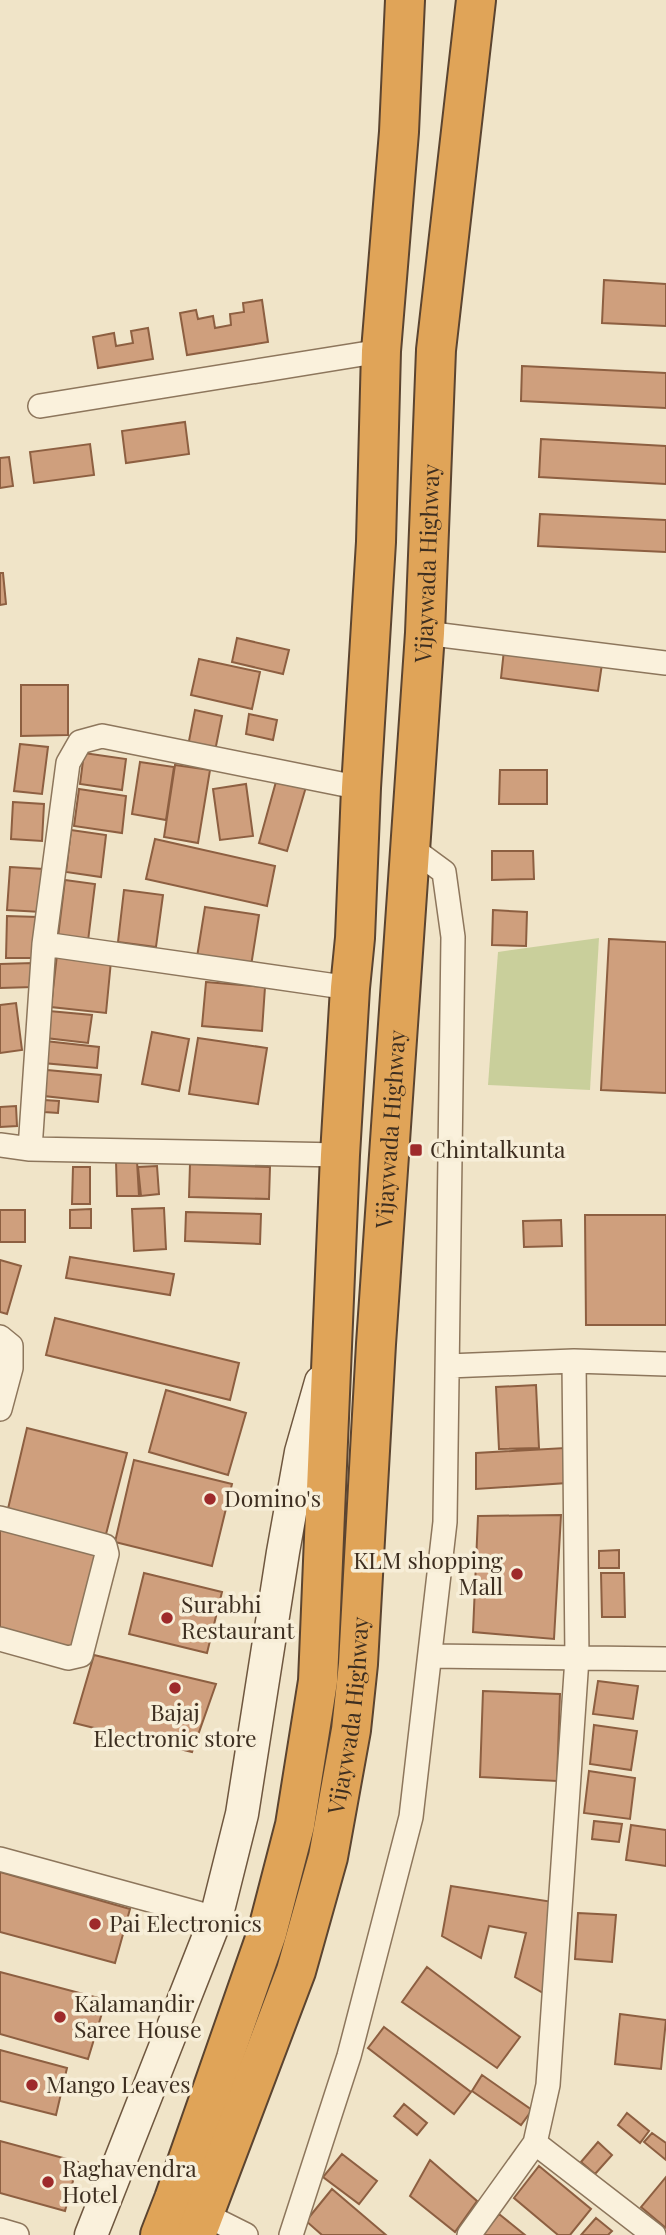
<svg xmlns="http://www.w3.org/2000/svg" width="666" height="2235" viewBox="0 0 666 2235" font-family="'Playfair Display',serif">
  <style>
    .green { fill: #c9cf9b }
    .building { fill: #cf9f7d; stroke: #8d5f41; stroke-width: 2 }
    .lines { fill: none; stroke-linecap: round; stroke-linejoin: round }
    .street-casing { stroke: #8d765c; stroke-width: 26 }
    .secondary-casing { stroke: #6f573f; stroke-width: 35 }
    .highway-casing { stroke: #5b4430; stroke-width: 42 }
    .street { stroke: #faf1dc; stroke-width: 23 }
    .secondary { stroke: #faf1dc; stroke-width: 32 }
    .highway { stroke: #e0a458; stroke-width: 38 }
    .poi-dot { fill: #9e2a2b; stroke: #f7eed8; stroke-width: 2.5 }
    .labels { text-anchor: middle; stroke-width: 7; stroke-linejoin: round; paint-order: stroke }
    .street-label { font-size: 23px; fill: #3d2e20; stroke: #f7eed8 }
    .poi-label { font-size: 23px; fill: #3d2e20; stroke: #f7eed8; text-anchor: start }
  </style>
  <rect width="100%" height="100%" fill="#f0e4c8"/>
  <!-- green -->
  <path class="green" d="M599 938 590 1090 488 1085 498 952Z"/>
  <!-- building -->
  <path class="building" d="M604 280 666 284V326L602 323Z
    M262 300 268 342 187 355 180 313 196 310 198 319 213 316 215 328 231 325 230 314 244 312 243 303Z
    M148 328 153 359 98 368 93 337 114 333 116 346 133 343 131 331Z
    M522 366 666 373V408L521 401Z
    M185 422 189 454 126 463 122 431Z
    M541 439 666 446V484L539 477Z
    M90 444 94 475 34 483 30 452Z
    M9 457 13 486 0 488V458Z
    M540 514 666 520V552L538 546Z
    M0 573H3L6 604 0 605Z
    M237 638 289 650 283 674 232 662Z
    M504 650 602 664 598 691 501 678Z
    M199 659 260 672 252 709 191 695Z
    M21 685H68V735L21 736Z
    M195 710 222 716 215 751 188 746Z
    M249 714 277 720 273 740 246 734Z
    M20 744 48 747 42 794 14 791Z
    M84 753 126 759 122 790 80 784Z
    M140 762 174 767 166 820 132 814Z
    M175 765 210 770 198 843 164 837Z
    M500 770H547V804H499Z
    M277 778 306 787 287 851 259 843Z
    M246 784 253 836 220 840 213 789Z
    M79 789 126 796 122 833 74 826Z
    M13 802 44 804 42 841 11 839Z
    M71 830 106 835 101 877 66 872Z
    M155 839 275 866 267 906 146 879Z
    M492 851H533L534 879 492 880Z
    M10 867 44 869 41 912 7 910Z
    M65 880 95 884 88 941 58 937Z
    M124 890 163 895 156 947 118 942Z
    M205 907 259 915 251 966 197 957Z
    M493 910 527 912 526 946 492 945Z
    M7 916 38 917 36 958H6Z
    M609 939 666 942V1093L601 1090Z
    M57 955 111 961 106 1013 51 1007Z
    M33 963V987L0 988V964Z
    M206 982 265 987 262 1031 202 1026Z
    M16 1003 22 1050 0 1053V1005Z
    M49 1011 92 1015 88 1043 46 1038Z
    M152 1032 189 1039 179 1091 142 1084Z
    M198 1038 267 1048 258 1104 189 1094Z
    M45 1041 99 1047 97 1068 43 1063Z
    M47 1070 101 1075 98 1102 44 1096Z
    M44 1100 59 1101 58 1113 44 1112Z
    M16 1106 17 1126 0 1127V1107Z
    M116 1161H137L139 1196H117Z
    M190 1164 270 1167 269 1199 189 1197Z
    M157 1166 159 1194 141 1196 138 1167Z
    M73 1167H90V1204H72Z
    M164 1208 166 1249 134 1251 132 1209Z
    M91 1209V1228H70V1210Z
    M0 1210H25V1242H0Z
    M186 1212 261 1214 260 1244 185 1241Z
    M585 1215H666V1325H586Z
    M561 1220 562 1246 524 1247 523 1221Z
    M70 1257 174 1274 170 1295 66 1278Z
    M0 1260 21 1266 7 1314 0 1312Z
    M55 1318 239 1363 230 1400 46 1355Z
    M536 1385 539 1448 499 1449 496 1387Z
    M166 1390 246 1413 228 1475 149 1452Z
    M27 1428 127 1453 105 1538 7 1513Z
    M565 1448 567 1483 476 1489V1453Z
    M134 1460 232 1484 212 1566 115 1542Z
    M561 1515 554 1639 473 1632 478 1516Z
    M0 1529 101 1554 77 1653 0 1634Z
    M619 1550V1568H599V1551Z
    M144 1573 222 1592 207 1653 129 1634Z
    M601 1573H624L625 1617H602Z
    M94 1655 216 1684 192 1752 74 1723Z
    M598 1681 638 1686 633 1719 593 1714Z
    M483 1691 560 1694 557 1781 480 1777Z
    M594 1725 637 1731 631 1770 590 1764Z
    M589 1771 635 1778 630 1819 584 1813Z
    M594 1821 622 1824 619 1842 592 1839Z
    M631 1825 666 1830V1866L626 1860Z
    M0 1872 130 1909 115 1963 0 1932Z
    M451 1886 553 1902 552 1998 515 1977 526 1933 489 1926 481 1958 442 1936Z
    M578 1913 616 1915 612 1962 575 1959Z
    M427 1967 520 2037 497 2068 402 2002Z
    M0 1972 106 2000 88 2059 0 2034Z
    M620 2014 666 2020 661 2069 615 2064Z
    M384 2027 471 2092 454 2114 368 2048Z
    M0 2050 67 2068 56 2115 0 2101Z
    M482 2075 532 2110 521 2125 472 2091Z
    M404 2104 427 2123 417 2135 394 2116Z
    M627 2113 649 2131 640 2143 618 2125Z
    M652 2133 666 2143V2160L644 2142Z
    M0 2141 78 2162 65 2211 0 2193Z
    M598 2142 612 2155 595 2174 581 2162Z
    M342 2154 377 2181 359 2204 323 2177Z
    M430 2160 477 2201 455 2232 410 2196Z
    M539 2166 591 2209 570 2235H558L514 2198Z
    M666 2177V2228L641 2207Z
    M332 2189 386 2235H322L306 2221Z
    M499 2214 525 2235H482Z
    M596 2218 612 2231 608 2235H581Z"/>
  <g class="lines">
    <defs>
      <path id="street" d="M40 406 381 351
        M425 633 666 663
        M44 944 350 988
        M0 1145 30 1149 340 1155
        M30 1149 44 944 68 763 80 742 102 736 361 788
        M0 1337 11 1346V1368L0 1409
        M448 1366 574 1361
        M0 1518 105 1546 107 1554 81 1655 68 1658 0 1639
        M430 1656 666 1659
        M0 1859 216 1918
        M535 2143 654 2235
        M204 2214 246 2235
        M0 2230 17 2235
        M291 2235 349 2056 411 1817 445 1522 453 937 444 872 410 847
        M469 2235 535 2143 548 2085 577 1658 574 1361 666 1364"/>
      <path id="secondary" d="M91 2235 216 1918 242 1814 283 1552 301 1452 321 1382"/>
      <g id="highway">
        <path d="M160 2235 174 2199 267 1933 295 1825 318 1681 340 1155 350 988 355 938 361 788 376 542 381 351 399 132 405 0"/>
        <path id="s1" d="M196 2235 296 1971 328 1857 351 1730 358 1664 376 1344 425 633 436 350 476 0"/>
      </g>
    </defs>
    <!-- street casing -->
    <use href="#street" class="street-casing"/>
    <!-- secondary casing -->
    <use href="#secondary" class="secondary-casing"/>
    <!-- highway casing -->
    <use href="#highway" class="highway-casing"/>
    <!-- street -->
    <use href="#street" class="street"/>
    <!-- secondary -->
    <use href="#secondary" class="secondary"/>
    <!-- highway -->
    <use href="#highway" class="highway"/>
  </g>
  <!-- markers -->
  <g class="poi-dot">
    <rect x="409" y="1143" width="14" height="14" rx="3.5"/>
    <circle cx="210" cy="1499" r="7"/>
    <circle cx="517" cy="1574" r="7"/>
    <circle cx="167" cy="1618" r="7"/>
    <circle cx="175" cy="1688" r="7"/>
    <circle cx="95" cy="1924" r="7"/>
    <circle cx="60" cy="2017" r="7"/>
    <circle cx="32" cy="2085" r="7"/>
    <circle cx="48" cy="2182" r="7"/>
  </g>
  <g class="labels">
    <!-- street labels -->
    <g class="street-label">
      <text dy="8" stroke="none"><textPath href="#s1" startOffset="1699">Vijaywada Highway</textPath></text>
      <text dy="8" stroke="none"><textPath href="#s1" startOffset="1132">Vijaywada Highway</textPath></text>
      <text dy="8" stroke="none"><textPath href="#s1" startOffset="544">Vijaywada Highway</textPath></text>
    </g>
    <!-- poi labels -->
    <g class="poi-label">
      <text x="430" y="1158">Chintalkunta</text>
      <text x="224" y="1507">Domino's</text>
      <text x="503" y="1569" text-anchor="end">KLM shopping<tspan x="503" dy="26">Mall</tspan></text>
      <text x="181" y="1613">Surabhi<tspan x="181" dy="26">Restaurant</tspan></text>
      <text x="175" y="1721" text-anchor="middle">Bajaj<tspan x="175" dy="26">Electronic store</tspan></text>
      <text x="109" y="1932">Pai Electronics</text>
      <text x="74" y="2012">Kalamandir<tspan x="74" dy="26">Saree House</tspan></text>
      <text x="46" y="2093">Mango Leaves</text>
      <text x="62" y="2177">Raghavendra<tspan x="62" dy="26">Hotel</tspan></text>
    </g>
  </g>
</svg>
